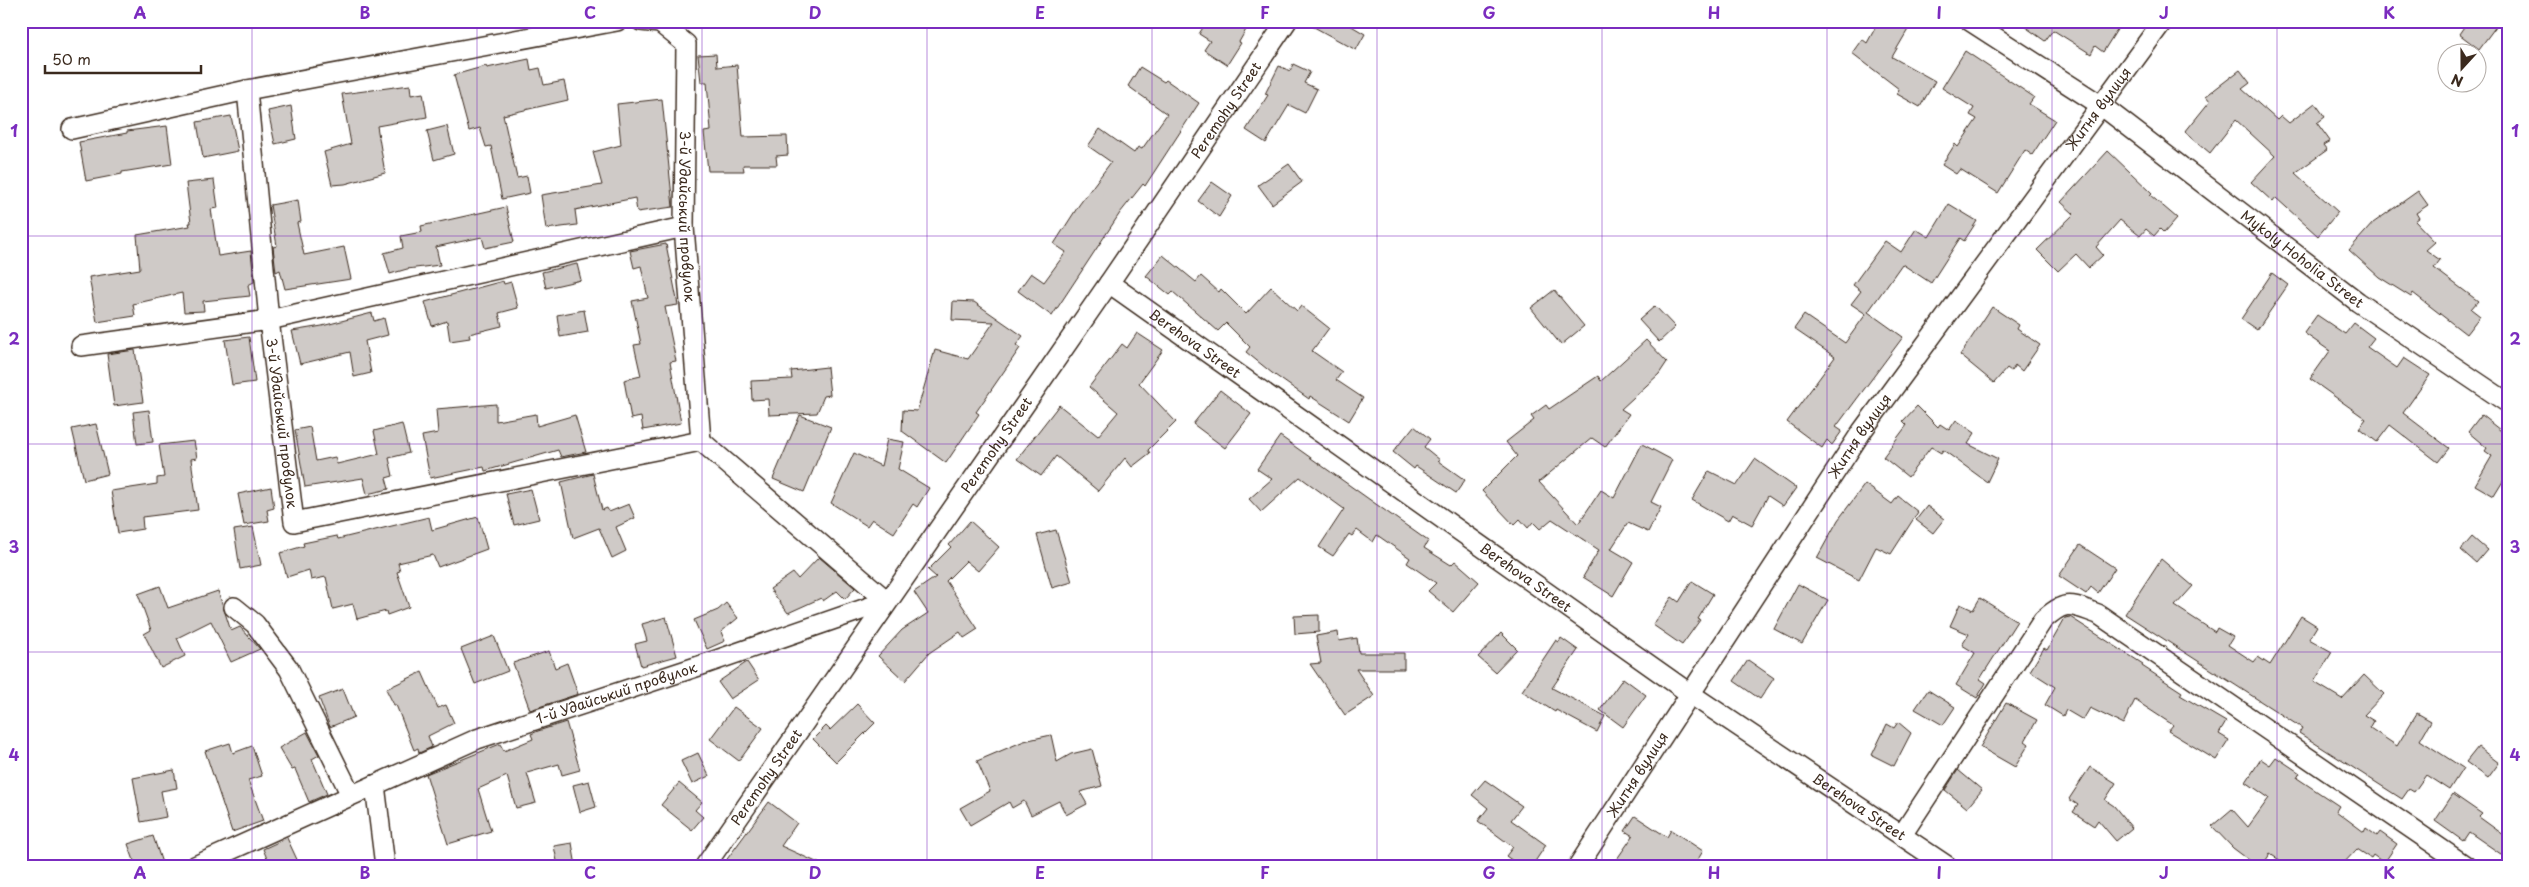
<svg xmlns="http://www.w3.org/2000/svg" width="2529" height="887" viewBox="0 0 2529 887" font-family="'Playpen Sans',sans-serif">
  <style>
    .building { fill: #cfcac7; stroke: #3b2a1e }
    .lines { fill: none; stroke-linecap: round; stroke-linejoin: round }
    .street-casing { stroke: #3b2a1e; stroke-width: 22 }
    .street { stroke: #fff; stroke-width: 19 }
    .grid { fill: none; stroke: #7b2cbf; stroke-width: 1; stroke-opacity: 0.55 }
    .labels { text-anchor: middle; stroke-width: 4; stroke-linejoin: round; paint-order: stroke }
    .street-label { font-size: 14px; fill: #3b2a1e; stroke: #fff }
    .neatline { fill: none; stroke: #7b2cbf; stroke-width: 2 }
    .grid-label { font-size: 16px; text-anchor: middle; font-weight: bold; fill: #7b2cbf }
  </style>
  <rect width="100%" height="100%" fill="#fff"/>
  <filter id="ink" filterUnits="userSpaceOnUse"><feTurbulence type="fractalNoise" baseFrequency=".02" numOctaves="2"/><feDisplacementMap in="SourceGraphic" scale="10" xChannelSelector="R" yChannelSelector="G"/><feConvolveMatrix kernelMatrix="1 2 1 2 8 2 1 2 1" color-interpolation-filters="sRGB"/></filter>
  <g filter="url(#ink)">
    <!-- building -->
    <path class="building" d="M1207 21H1251L1239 42 1241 43 1227 65 1204 50 1210 41 1199 34Z
      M1303 21H1343L1365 34 1356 50Z
      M1879 21H1913L1892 57 1935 81 1920 107 1897 94 1899 89 1852 53 1862 39 1867 43Z
      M2017 21H2107L2118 28 2103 52 2095 46 2091 54 2053 30 2045 41Z
      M2468 21H2500L2479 49 2459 34Z
      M1965 51 2034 97 2029 104 2055 120 2032 155 2025 150 1998 193 1960 169 1956 174 1942 165 1955 144 1958 147 1977 119 1970 115 1974 108 1942 88Z
      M716 54 717 67 737 65 743 137 787 136 788 155 776 156 777 165H743L744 171H708L704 132 711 131 707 82H701L698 55Z
      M529 59 531 70 540 68 544 85 564 81 568 100 503 115 517 178 527 176 530 193 502 199 491 146 486 147 480 128 469 131 454 75 486 66 487 68Z
      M1293 64 1310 72 1304 83 1317 89 1305 113 1289 105 1266 143 1246 130 1268 95 1265 94 1279 66 1290 71Z
      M1140 67 1164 82 1166 80 1199 103 1145 186 1143 184 1120 213 1052 316 1018 291 1031 273 1044 282 1066 252 1054 244 1079 205 1111 162 1088 146 1100 129 1134 153 1138 147 1142 149 1167 114 1128 86Z
      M2240 70 2250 83 2242 89 2277 120 2281 116 2289 123 2315 103 2325 117 2317 123 2330 141 2323 145 2327 150 2295 173 2338 212 2318 236 2276 198 2273 202 2251 182 2275 156 2236 120 2210 153 2185 132 2210 101 2206 96Z
      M410 85 411 95 423 93 427 117 377 126 385 173 345 184 332 185 324 152 351 144 342 94Z
      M662 99 673 207 637 212 635 198 575 210 577 225 546 229 541 195 602 185 593 152 621 145 617 104Z
      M291 106 296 139 275 144 268 111Z
      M231 116 238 151 203 158 197 122Z
      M167 126 172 164 122 172V174L86 181 79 142 127 133V131Z
      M447 126 454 154 434 160 427 131Z
      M2108 151 2152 193 2150 195 2177 218 2164 233 2160 229 2154 236 2146 229 2140 236 2120 220 2096 247 2103 255 2089 268 2076 254 2058 271 2037 250 2074 214 2061 202Z
      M1289 164 1302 182 1272 204 1258 185Z
      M214 180 218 208 211 209 218 256 251 251 254 282 248 285 250 296 203 301 204 311 184 312 182 293 133 304 135 316 97 322 89 277 140 269 137 235 190 226 189 223H191L186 183Z
      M1212 182 1232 196 1219 217 1198 201Z
      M2418 191 2428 205 2416 213 2419 218 2415 221 2435 242 2426 250 2440 260 2434 268 2478 301 2471 309 2480 316 2466 334 2413 293 2411 297 2379 277 2349 250 2373 223Z
      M298 200 301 222 297 223 304 255 344 247 351 279 285 289 280 270 276 272 273 247 277 246 270 205Z
      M1949 204 1977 221 1964 241 1960 238 1931 283 1902 264 1868 312 1903 337 1836 427 1842 431 1832 445 1827 440 1822 448 1787 422 1835 357 1794 329 1804 315 1845 343 1866 314 1851 304 1861 291 1853 285 1885 241 1901 252 1916 229 1929 237Z
      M506 207 514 242 485 248 482 237 445 245 436 247 440 265 407 269 390 274 384 253 403 248 401 236 422 232 421 226Z
      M666 244 678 305 665 307 676 361 670 362 681 423 643 430 641 417 631 419 624 380 641 376 634 345 641 344 632 301 648 298 641 266 634 268 630 251Z
      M1163 255 1196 282 1201 276 1219 292 1221 289 1246 314 1271 287 1297 311 1301 306 1329 328 1312 351 1342 372 1336 380 1363 398 1349 421 1310 396 1309 399 1272 373 1246 352 1250 347 1226 323 1218 331 1173 292 1170 295 1146 276Z
      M577 264 581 280 546 288 542 272Z
      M2272 273 2288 285 2257 330 2241 319Z
      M503 281 504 284 511 282 518 308 499 313 502 326 469 334 470 338 450 341 447 321 432 326 425 302Z
      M1554 290 1584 326 1561 345 1531 308Z
      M953 301 974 302 1023 336 1016 345 1020 348 976 412 979 414 946 463 902 431 903 410 917 411 935 350 968 359 994 322 952 320Z
      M1655 306 1675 327 1659 342 1639 320Z
      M1992 307 2019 325 2017 329 2040 345 2022 371 2015 365 2011 371 2007 368 1994 383 1960 355Z
      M584 310 588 332 560 337 557 315Z
      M372 313 374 321 384 318 388 335 365 341 371 373 354 377 350 352 300 364 292 331 322 326Z
      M2317 315 2345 334 2354 323 2374 338 2367 347 2397 368 2404 358 2430 375 2403 413 2449 448 2438 462 2390 425 2377 442 2359 428 2366 419 2310 379 2330 351 2304 333Z
      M1137 333 1163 350 1139 383 1176 422 1148 450 1150 453 1132 467 1125 458 1098 491 1056 456 1041 476 1017 459 1059 405 1098 436 1118 412 1089 387 1122 344 1127 348Z
      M249 337 255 382 232 385 225 340Z
      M1646 340 1667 362 1659 374 1621 409 1629 414 1605 447 1592 438 1539 482 1578 524 1601 490 1614 498 1642 444 1672 460 1651 502 1661 507 1648 532 1628 523 1611 549 1633 562 1613 596 1583 577 1599 550 1552 519 1540 529 1533 522 1528 528 1520 519 1514 525 1482 491 1517 456 1506 442 1534 420 1531 416 1546 405 1549 409 1598 376 1601 381Z
      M135 350 143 402 114 406 107 354Z
      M827 367 830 395 824 396 817 413 769 415 768 399 752 400 751 381 792 379 791 371Z
      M1220 390 1251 414 1225 448 1193 424Z
      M496 404V421L536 414 537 426 575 415 586 452 561 457 558 450 485 471 484 467 430 478 422 436 438 433 436 409Z
      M1917 406 1938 427 1940 424 1949 430 1956 420 1975 433 1968 444 1998 459 1987 482 1943 450 1941 453 1931 447 1908 477 1883 457 1907 425 1903 421Z
      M149 410 153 442 137 444 133 412Z
      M800 415 831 427 804 492 773 479Z
      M2481 415 2505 434 2508 429V473L2494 496 2475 485 2492 456 2485 451 2487 448 2468 432Z
      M96 424 108 474 84 480 72 429Z
      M402 424 409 453 389 458 393 476 386 478 389 489 367 494 363 478 305 487 295 430 310 427 316 461 335 457 337 464 379 454 374 431Z
      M1414 426 1430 439 1424 447 1440 460 1438 461 1465 480 1456 493 1416 466 1414 469 1393 452Z
      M1280 436 1428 541 1424 548 1451 565 1455 561 1479 582 1453 612 1428 591 1436 583 1407 563 1410 558 1377 535 1373 542 1357 530 1352 536 1349 534 1333 556 1319 547 1344 509 1300 477 1261 512 1249 499 1272 479 1257 469Z
      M887 439 904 442 898 469 929 488 917 507 913 504 894 533 872 519 867 526 831 503 854 453 881 466Z
      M194 441 197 458 191 459 198 510 142 517 143 529 118 533 111 491 157 484V478L164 477 159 445Z
      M1755 459 1796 488 1783 506 1768 496 1752 525 1732 514 1728 521 1692 500 1709 471 1737 485Z
      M593 474 602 510 607 508 609 512 629 504 635 518 616 527 626 551 612 558 599 528 573 538 561 482Z
      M1865 484 1892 504 1898 496 1918 512 1891 554 1876 547 1859 580 1817 558 1838 520Z
      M271 487 274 508 267 510 269 521 244 525 238 494Z
      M531 489 539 519 514 525 506 494Z
      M1927 506 1944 519 1933 533 1916 520Z
      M429 517 432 530 478 517 487 549 438 567 433 555 398 563 400 571 397 572 409 607 387 615 386 611 357 619 353 604 333 609 326 577 311 580 309 570 287 577 280 553 304 546 303 543 337 536 338 539Z
      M970 521 999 547 978 571 966 561 946 581 978 629 964 638 960 632 929 653 905 681 878 656 902 630 928 613 914 592 936 577 928 570 951 547 949 545Z
      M253 527 261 565 240 569 234 530Z
      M1056 530 1072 582 1052 588 1037 535Z
      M2472 537 2487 550 2476 563 2461 550Z
      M2080 545 2115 568 2098 593 2091 587 2086 594 2059 576Z
      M819 557 855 588 845 599 837 591 823 601 821 598 788 613 770 589 793 573 798 579Z
      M2161 559 2193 586 2175 606 2215 632 2217 628 2233 637 2228 645 2254 662 2258 657 2270 665 2301 616 2317 626 2309 639 2332 652 2314 682 2342 699 2364 675 2384 694 2364 715 2374 721 2370 728 2397 746 2417 713 2431 721 2420 740 2463 768 2449 790 2426 775 2414 792 2409 789 2402 799 2299 733 2302 728 2125 614Z
      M1692 581 1713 594 1698 619 1700 620 1682 645 1653 625 1672 597 1679 602Z
      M1798 584 1828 600 1802 644 1774 629Z
      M160 586 168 608 218 591 231 631 240 627 260 649 231 662 211 621 177 638 185 656 161 668 144 634 151 630 138 594Z
      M1980 598 2017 621 1980 679 1986 683 1977 698 1956 685 1975 653 1962 645 1969 634 1950 626 1960 604 1973 610Z
      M726 603 738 618 721 632 725 641 707 649 694 620 718 610Z
      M1319 615V632L1295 634 1294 616Z
      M666 617 677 656 641 666 635 644 647 641 642 624Z
      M2070 617 2143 664 2142 666 2182 692 2180 695 2226 722 2219 734 2229 740 2216 760 2168 731 2173 725 2135 700 2123 724 2090 708 2083 720 2066 710 2063 716 2045 705 2055 687 2030 671 2044 648 2047 650 2065 618Z
      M1338 632 1339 641 1357 638 1359 653H1404V669H1356L1374 696 1345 715 1310 664 1321 663 1316 636Z
      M1501 633 1517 649 1495 672 1478 657Z
      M494 636 508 671 475 684 461 649Z
      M1561 638 1578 650 1552 688 1605 716 1597 732 1556 710 1555 712 1522 691 1556 640 1559 642Z
      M549 651 555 668 567 663 578 694 530 710 513 663Z
      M1748 660 1774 678 1760 699 1734 681Z
      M747 662 759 680 730 699 718 682Z
      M422 672 438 708 446 705 454 723 428 736 432 747 419 753 418 748 414 750 396 705H394L386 689Z
      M1623 678 1646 695 1623 727 1600 710Z
      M343 689 354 717 330 727 319 698Z
      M1928 690 1955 707 1943 725 1915 709Z
      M2006 703 2037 720 2025 741 2029 744 2015 767 1980 747Z
      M857 704 875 723 836 762 813 739 826 726 830 730Z
      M734 707 763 728 739 761 710 739Z
      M566 722 580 770 562 775 559 764 527 773 536 803 516 808 507 776 478 789 491 831 448 844 426 774 500 744 504 751 533 739 531 734 538 731Z
      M1898 722 1911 733 1894 766 1872 755 1887 724 1894 728Z
      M307 732 319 755 312 759 327 794 309 802 295 769 292 770 279 748Z
      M1051 735 1057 762 1071 754 1092 749 1102 786 1080 792 1087 804 1066 815 1059 801 1031 815 1024 801 1012 808 1009 802 970 825 960 808 990 791 977 761 1024 741Z
      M230 743 233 753 252 746 262 776 248 780 263 821 232 832 205 751Z
      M2478 747 2499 763 2488 778 2466 762Z
      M698 753 709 776 692 784 681 761Z
      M2276 757 2300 773 2297 778 2339 806 2336 811 2364 832 2366 828 2377 836 2380 832 2397 844 2384 863 2373 855 2371 858 2357 849 2341 866H2289L2270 854 2262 866H2257L2233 848 2212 826 2232 809 2248 827 2269 798 2246 782 2261 759 2270 765Z
      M2090 767 2116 783 2105 800 2114 806 2132 828 2116 841 2098 820 2094 826 2073 812 2078 805 2069 799Z
      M174 770 177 788 161 791 166 817 141 822 133 778Z
      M1958 770 1982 790 1967 808 1945 790Z
      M1485 780 1522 806 1511 820 1546 845 1532 866H1520L1506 856 1513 847 1478 821 1488 808 1472 795Z
      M589 781 596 807 580 812 573 785Z
      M679 783 702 802 695 810 703 817 692 830 661 805Z
      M2453 794 2482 814 2479 817 2508 838V859L2469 832 2463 841 2435 821Z
      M769 802 797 823 781 846 825 866H722Z
      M1635 816 1667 837 1671 830 1703 851 1694 866H1612L1633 836 1625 831Z
      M153 836 163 866H136L128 844Z
      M287 838 300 866H270L263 849Z
      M572 843 576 866H558L554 846Z"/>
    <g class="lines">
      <defs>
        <g id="street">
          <path id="s1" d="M641 21 660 23 686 44 684 227 701 441"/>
          <path id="s2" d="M1970 21 2102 106 2358 302 2508 403"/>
          <path id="s3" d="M247 90 269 320 294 522 701 441 887 601"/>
          <path d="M72 129 247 90 617 21"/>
          <path id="s4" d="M1109 283 1689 693 1947 866"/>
          <path d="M81 346 269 320 684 227"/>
          <path d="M234 607 255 624 289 669 351 795"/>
          <path d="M375 785 385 866"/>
          <path d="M1902 835 2043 620C2066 599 2070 604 2098 614L2466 866"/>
          <path id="s5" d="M195 866 477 739 702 665 887 601"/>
          <path id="s6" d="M705 866 1109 283 1287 21"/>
          <path id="s7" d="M1578 866 1862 431 2163 21"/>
        </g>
      </defs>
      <!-- street casing -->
      <use href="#street" class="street-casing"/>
      <!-- street -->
      <use href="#street" class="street"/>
    </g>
  </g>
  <!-- grid -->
  <path class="grid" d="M252 21V866M477 21V866M702 21V866M927 21V866M1152 21V866M1377 21V866M1602 21V866M1827 21V866M2052 21V866M2277 21V866M21 236H2508M21 444H2508M21 652H2508"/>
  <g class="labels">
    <!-- street labels -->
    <g class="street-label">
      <text dy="5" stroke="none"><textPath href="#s6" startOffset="918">Peremohy Street</textPath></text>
      <text dy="5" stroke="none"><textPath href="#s7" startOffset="919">Житня вулиця</textPath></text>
      <text dy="5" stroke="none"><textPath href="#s1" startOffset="225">3-й Удайський провулок</textPath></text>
      <text dy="5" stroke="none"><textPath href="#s2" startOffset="409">Mykoly Hoholia Street</textPath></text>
      <text dy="5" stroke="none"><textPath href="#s4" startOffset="105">Berehova Street</textPath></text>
      <text dy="5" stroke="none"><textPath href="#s3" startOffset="335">3-й Удайський провулок</textPath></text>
      <text dy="5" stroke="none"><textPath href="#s7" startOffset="514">Житня вулиця</textPath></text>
      <text dy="5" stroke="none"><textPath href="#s6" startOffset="512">Peremohy Street</textPath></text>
      <text dy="5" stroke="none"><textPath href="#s4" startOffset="510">Berehova Street</textPath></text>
      <text dy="5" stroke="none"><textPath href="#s5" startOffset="456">1-й Удайський провулок</textPath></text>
      <text dy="5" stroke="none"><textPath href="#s7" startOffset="109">Житня вулиця</textPath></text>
      <text dy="5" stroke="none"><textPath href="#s6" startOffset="108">Peremohy Street</textPath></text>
      <text dy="5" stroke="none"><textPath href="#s4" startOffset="915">Berehova Street</textPath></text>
    </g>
  </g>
  <!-- margin -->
  <rect width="2529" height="887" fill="none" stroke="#fff" stroke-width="55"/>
  <!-- north arrow -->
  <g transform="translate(2462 68) rotate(201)"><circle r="24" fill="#ffffff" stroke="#b1aaa5"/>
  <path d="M0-4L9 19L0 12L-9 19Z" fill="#3b2a1e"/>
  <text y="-8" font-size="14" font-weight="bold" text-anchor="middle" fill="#3b2a1e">N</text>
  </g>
  <!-- scale -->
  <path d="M45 65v8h156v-8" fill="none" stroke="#3b2a1e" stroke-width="2.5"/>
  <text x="52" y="65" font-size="15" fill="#3b2a1e" stroke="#ffffff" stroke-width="4" paint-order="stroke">50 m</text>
  <rect x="28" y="28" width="2474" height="832" class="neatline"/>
  <g class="grid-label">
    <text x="140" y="19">A</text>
    <text x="365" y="19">B</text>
    <text x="590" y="19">C</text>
    <text x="815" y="19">D</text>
    <text x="1040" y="19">E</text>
    <text x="1265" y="19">F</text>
    <text x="1489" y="19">G</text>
    <text x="1714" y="19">H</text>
    <text x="1939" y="19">I</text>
    <text x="2164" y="19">J</text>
    <text x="2389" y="19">K</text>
    <text x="14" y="137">1</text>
    <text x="2515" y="137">1</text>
    <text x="14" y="345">2</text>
    <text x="2515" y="345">2</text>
    <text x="14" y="553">3</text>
    <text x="2515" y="553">3</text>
    <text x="14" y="761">4</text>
    <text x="2515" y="761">4</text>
    <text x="140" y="879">A</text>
    <text x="365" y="879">B</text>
    <text x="590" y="879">C</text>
    <text x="815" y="879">D</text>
    <text x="1040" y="879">E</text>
    <text x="1265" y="879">F</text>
    <text x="1489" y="879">G</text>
    <text x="1714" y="879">H</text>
    <text x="1939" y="879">I</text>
    <text x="2164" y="879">J</text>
    <text x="2389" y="879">K</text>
  </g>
</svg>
